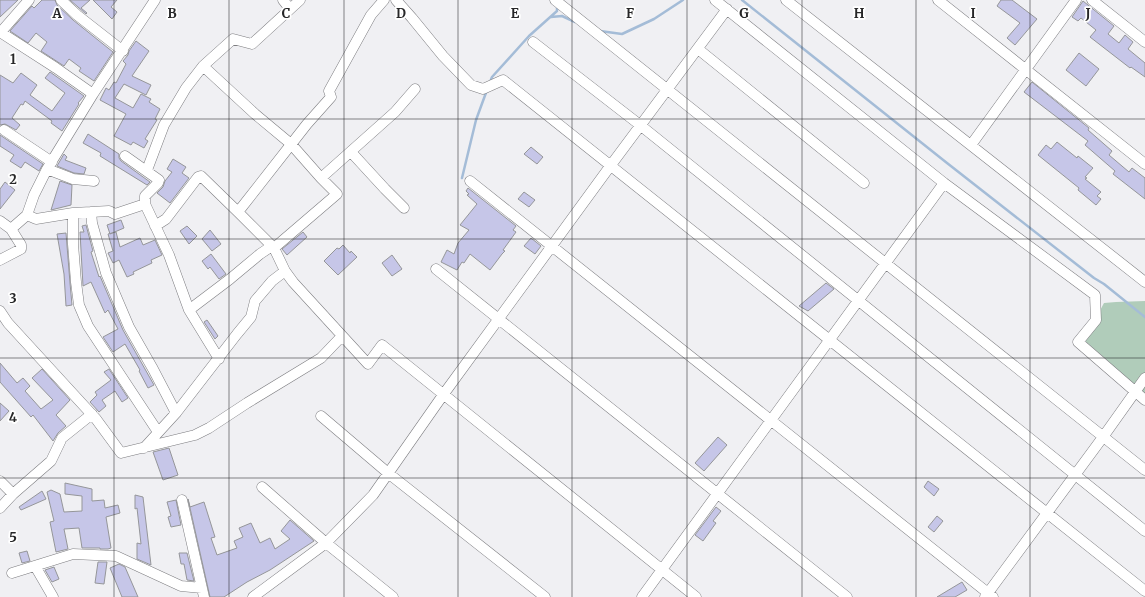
<svg xmlns="http://www.w3.org/2000/svg" width="1145" height="597" viewBox="0 0 1145 597" font-family="Merriweather,serif">
  <style>
    .green { fill: #b0ccba }
    .lines { fill: none; stroke-linecap: round; stroke-linejoin: round }
    .stream { stroke: #a4bcd7; stroke-width: 2.5 }
    .building { fill: #c6c6e8; stroke: #959699 }
    .minor-casing { stroke: #7d7d80; stroke-width: 11 }
    .minor { stroke: #fff; stroke-width: 10 }
    .grid { fill: none; stroke: #272728; stroke-width: 1; stroke-opacity: 0.55 }
    .grid-label { font-size: 13px; text-anchor: middle; font-weight: bold; fill: #272728; stroke: #fff; stroke-width: 3.5; stroke-linejoin: round; paint-order: stroke }
  </style>
  <rect width="100%" height="100%" fill="#f0f0f3"/>
  <!-- green -->
  <path class="green" d="M1145 301V394L1084 340 1104 303 1116 302Z"/>
  <g class="lines">
    <!-- stream -->
    <path class="stream" d="M742 0 947 163 1094 278 1104 284 1145 317
      M551 17 562 16 575 22
      M600 31 622 34 654 19 683 0
      M490 82 492 77 529 36 557 11V6
      M462 178 476 120 487 90"/>
  </g>
  <!-- building -->
  <path class="building" d="M0 0H18L0 17Z
    M42 0H55L57 5 73 20 113 52 94 81 79 71 81 68 69 59 64 66 41 51 47 42 36 33 28 43 10 31 32 6 34 8Z
    M70 0H90L81 8 87 13 86 14Z
    M93 0H117L111 7 117 12 112 19Z
    M1001 0H1012L1037 19 1015 45 1007 38 1020 23 997 6Z
    M1083 1 1114 26 1108 34 1119 43 1125 35 1133 42 1128 49 1145 63V77L1131 67 1130 68 1090 37 1096 30 1081 18 1078 21 1072 17Z
    M136 41 149 51 132 76 151 85 146 95 124 84 115 98 133 108 141 94 151 99 149 102 160 109 155 119 157 120 145 139 148 141 144 148 133 142 131 145 114 136 126 114 100 100 106 88 109 90 114 82 116 83 126 64 123 61 128 55 129 51Z
    M1079 53 1099 69 1086 86 1066 70Z
    M50 72 84 96 78 103 79 104 62 131 51 123 52 121 25 101 23 105 21 104 12 118 20 125 16 130 5 124 0 125V75L13 83 21 73 37 85 30 95 52 111 65 93 45 78Z
    M1032 82 1089 128 1088 130 1112 151 1109 155 1129 172 1132 168 1145 178V199L1113 174 1115 171 1085 145 1088 141 1024 92Z
    M88 134 119 154V158L121 161 150 182 147 185 100 156 101 153 83 143Z
    M0 135 43 164 39 171 25 162 21 168 10 161 14 155 0 146Z
    M1057 142 1077 158 1078 156 1093 168 1085 177 1087 178 1085 179 1101 192 1097 196 1101 199 1096 205 1078 190 1079 188 1038 155 1046 145 1051 149Z
    M531 147 543 157 537 164 524 154Z
    M64 154 67 157 65 160 86 168 84 174 74 173 57 166Z
    M173 159 186 167 182 173 189 178 170 203 157 193 163 187 165 181 172 172 167 169Z
    M60 181 72 185 71 205 51 210Z
    M5 182 15 190 0 209V189Z
    M468 188 516 226 513 230 516 232 503 250 505 251 502 254 490 270 470 254 464 263 462 262 457 270 441 262 447 250 454 254 458 243 469 230 460 225 477 204 467 195 469 194 466 191Z
    M524 192 535 200 529 207 518 199Z
    M121 220 124 228 110 234 107 225Z
    M86 225 93 251 91 252 99 277 100 276 123 330 154 385 148 388 139 371 140 370 125 344 113 352 103 337 118 329 108 310 105 313 91 282 83 286 80 232H84L82 226Z
    M187 226 197 236 189 244 180 231Z
    M210 230 221 244 212 251 202 239Z
    M116 232 120 247 140 238 143 245 155 240 162 255 151 260 152 263 133 272 134 274 127 277 119 260 113 263 108 253 113 251 108 234Z
    M303 232 307 237 287 255 282 249Z
    M66 233 70 283 72 305 66 306 64 274 57 234Z
    M531 238 541 246 535 254 524 246Z
    M343 245 350 253 351 251 357 257 338 275 324 261 337 248 339 249Z
    M211 254 226 274 219 279 210 267 208 269 202 261Z
    M392 255 402 269 392 276 382 263Z
    M826 283 834 289 808 311 799 306Z
    M207 320 218 336 215 339 204 322Z
    M0 363 17 383 23 378 30 386 25 391 41 409 53 400 32 378 42 369 70 400 56 415 66 426 58 433 53 441 33 415 31 417 0 382Z
    M109 369 128 398 122 402 115 391 102 400 106 406 99 412 90 402 97 395 95 392 111 380 104 372Z
    M0 403 9 411 0 421Z
    M718 437 727 445 704 471 695 463Z
    M169 448 178 475 163 480 153 452Z
    M928 481 939 489 934 496 924 487Z
    M65 483 92 489V501L104 500 105 508 118 505 120 513 106 517 111 548 108 549H100V548H82L79 528 64 529 68 549 56 552 50 522 54 521 47 492 51 490 60 494 64 512 82 511V496L65 494Z
    M42 491 46 499 21 510 19 507Z
    M135 495 143 497 151 565 137 559V543L141 544 137 508 135 509Z
    M188 499 190 507 204 502 215 537 211 538 217 555 237 548 234 541 243 537 239 528 251 523 260 543 270 538 275 549 290 539 281 531 290 520 314 541 270 570 247 582 224 597H210Z
    M176 500 181 525 171 527 168 517 171 516 167 502Z
    M716 507 721 511 713 521 716 523 703 541 695 535Z
    M937 516 943 521 934 532 928 527Z
    M27 551 30 561 22 563 19 553Z
    M179 553H187L194 581 187 580 184 564H181Z
    M98 562H107L104 584 95 583Z
    M119 564 125 567 138 597H122L110 568Z
    M54 567 59 579 52 582 45 570Z
    M962 582 967 590 955 597H937Z"/>
  <g class="lines">
    <defs>
      <path id="minor" d="M61 0 77 15 123 51
        M283 0 290 9
        M396 0 412 18 443 56 471 85 483 89 503 80 1145 591
        M555 0 1145 470
        M715 0 944 183 1095 295 1096 320 1078 342 1145 400
        M786 0 1145 282
        M938 0 1145 164
        M1092 0 1145 42
        M0 32 56 68 93 94
        M0 33 29 0
        M533 42 640 125 1145 531
        M698 49 864 183
        M203 66 255 114 291 144 321 178 337 194 274 248
        M4 130 52 162
        M971 145 1076 0
        M351 152 385 189 404 208
        M125 156 159 180 158 183 145 196V204L169 255 189 310 219 359
        M47 169 73 179 94 181
        M147 170 164 125 186 88 203 66 233 39 252 44 300 0
        M321 178 395 112 415 89
        M470 181 993 597
        M91 212 92 223 106 273 129 327 153 369 176 413
        M238 212 307 124 331 97 329 91 371 15 384 0
        M73 213V244L76 282 79 305 88 326 158 432
        M27 215 36 219 73 213 109 211 115 214 145 204
        M0 221 11 229 21 245V249L0 260
        M155 226 166 219 198 177 201 176 238 212 274 248 285 271 293 282 368 364 382 345 696 597
        M11 229 27 215 34 195 47 169 93 94 155 0
        M436 269 847 597
        M189 310 230 279 260 254 272 246
        M0 311 8 323 96 419 121 453 195 435 209 428 247 403 321 358 342 336
        M321 416 388 473 545 597
        M144 448 176 413 237 334 251 317 255 301 272 281 285 271
        M0 481 13 494
        M262 487 326 543 393 597
        M182 500 204 597
        M0 508 13 494 51 461 62 438 92 414
        M35 566 53 597
        M12 573 73 554 116 556 181 586 202 588
        M253 597 326 543 373 495 443 395 611 165 727 9
        M642 597 944 183
        M985 597 1103 437 1145 378"/>
    </defs>
    <!-- minor casing -->
    <use href="#minor" class="minor-casing"/>
    <!-- minor -->
    <use href="#minor" class="minor"/>
  </g>
  <!-- grid -->
  <path class="grid" d="M114 0V597M229 0V597M344 0V597M458 0V597M572 0V597M687 0V597M802 0V597M916 0V597M1030 0V597M0 119H1145M0 239H1145M0 358H1145M0 478H1145"/>
  <g class="grid-label">
    <text x="57" y="18">A</text>
    <text x="172" y="18">B</text>
    <text x="286" y="18">C</text>
    <text x="401" y="18">D</text>
    <text x="515" y="18">E</text>
    <text x="630" y="18">F</text>
    <text x="744" y="18">G</text>
    <text x="859" y="18">H</text>
    <text x="973" y="18">I</text>
    <text x="1088" y="18">J</text>
    <text x="13" y="64">1</text>
    <text x="13" y="184">2</text>
    <text x="13" y="303">3</text>
    <text x="13" y="422">4</text>
    <text x="13" y="542">5</text>
  </g>
</svg>
